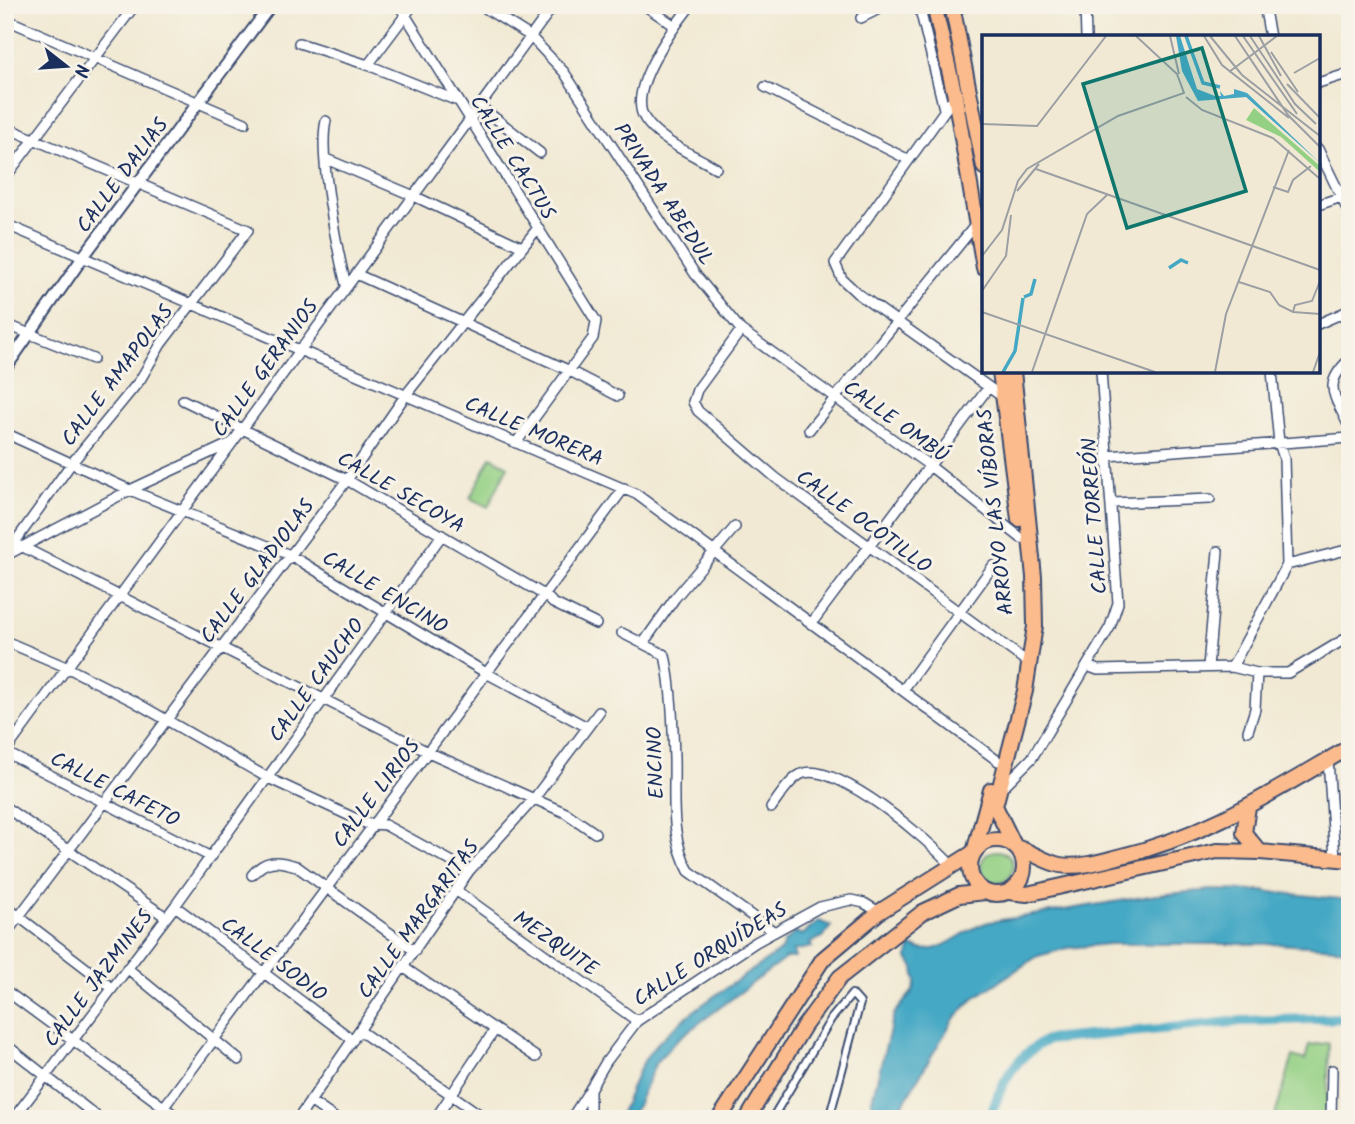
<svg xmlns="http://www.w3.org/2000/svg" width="1355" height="1124" viewBox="0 0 1355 1124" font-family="Kalam,sans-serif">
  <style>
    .green { fill: #94d084; stroke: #588071; stroke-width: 2 }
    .water { fill: #44a8c4; stroke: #306c91; stroke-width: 2 }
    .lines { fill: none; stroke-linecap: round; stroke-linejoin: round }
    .canal { stroke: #44a8c4; stroke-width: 10 }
    .pedestrian-casing { stroke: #3b4b70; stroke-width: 10 }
    .minor-casing { stroke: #3b4b70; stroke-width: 12 }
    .tertiary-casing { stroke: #3b4b70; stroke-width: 14 }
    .primary-casing { stroke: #3b4b70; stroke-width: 18 }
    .trunk-casing { stroke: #3b4b70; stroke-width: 18 }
    .pedestrian { stroke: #fff; stroke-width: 6 }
    .minor { stroke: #fff; stroke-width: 9 }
    .tertiary { stroke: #fff; stroke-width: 10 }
    .primary { stroke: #fbbb8c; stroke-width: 14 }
    .trunk { stroke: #fbbb8c; stroke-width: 14 }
    .labels { text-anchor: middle; stroke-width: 6; stroke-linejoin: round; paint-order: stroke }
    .street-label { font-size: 21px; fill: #1b2f5e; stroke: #f7f3e8 }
    .inset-river { fill: none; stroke: #44a8c4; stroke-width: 3.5 }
    .inset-road { fill: none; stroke: #9b9fa4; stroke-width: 2 }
    .view { fill: #0f766e; fill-opacity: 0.15; stroke: #0f766e; stroke-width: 3.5 }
    .inset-edge { fill: none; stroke: #1b2f5e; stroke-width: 3.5 }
  </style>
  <rect width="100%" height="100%" fill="#f7f3e8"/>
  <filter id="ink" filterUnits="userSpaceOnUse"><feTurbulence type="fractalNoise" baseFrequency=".0143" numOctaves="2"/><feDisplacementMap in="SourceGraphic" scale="14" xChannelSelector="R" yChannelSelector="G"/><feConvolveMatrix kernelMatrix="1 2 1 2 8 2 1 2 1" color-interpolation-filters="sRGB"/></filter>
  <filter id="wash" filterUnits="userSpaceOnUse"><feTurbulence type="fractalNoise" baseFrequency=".00686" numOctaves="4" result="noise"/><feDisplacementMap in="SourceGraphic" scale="28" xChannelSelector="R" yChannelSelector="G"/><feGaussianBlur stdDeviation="1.57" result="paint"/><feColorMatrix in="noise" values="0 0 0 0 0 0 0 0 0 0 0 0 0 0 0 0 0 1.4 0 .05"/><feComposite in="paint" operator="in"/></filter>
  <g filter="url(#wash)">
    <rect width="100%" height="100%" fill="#f1e9d3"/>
    <!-- green -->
    <path class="green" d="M491 457 508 466 488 507 470 498Z
      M981 867a16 16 0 1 1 32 0a16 16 0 1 1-32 0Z
      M1329 1043 1327 1119H1274L1293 1056 1305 1060 1309 1045Z"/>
    <!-- water -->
    <path class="water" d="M1211 890 1262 891 1350 900V949L1278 944H1109L1068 948 1038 956 974 998 953 1020 904 1102 899 1119H867L894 1014 913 991 916 982 914 968 908 958 910 946C941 960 958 930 989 922L1156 895Z
      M819 921 831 926 823 937 810 943 812 947 793 951 795 958H786L678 1039 656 1062 631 1119H618C630 1095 637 1066 655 1046 690 1008 740 980 781 950L784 942 796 932 802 935Z"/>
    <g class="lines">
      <!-- canal -->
      <path class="canal" d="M990 1119C1000 1085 1014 1056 1047 1040L1242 1021 1350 1018"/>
    </g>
  </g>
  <g filter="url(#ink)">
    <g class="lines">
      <defs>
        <path id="pedestrian" d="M785 1119 776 1112 831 1019 852 994 860 1003 829 1119"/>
        <path id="minor" d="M399 5 596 321 593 338 516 443
          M480 5 530 36 564 72 695 274 741 330 930 466 1021 538 1030 539
          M644 5 675 26
          M691 5C673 28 626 91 645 119 659 141 694 155 716 168
          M919 5 944 109
          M1085 5 1086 37
          M1264 5 1270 37
          M935 9 979 5
          M861 18 887 5
          M5 19 245 123
          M299 43 368 65 455 100
          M368 65 413 5
          M1318 83 1350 73
          M765 87 909 160
          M955 96 835 263 842 279 857 293 1004 398
          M481 107 540 153
          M326 121C318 154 337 249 346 285
          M5 127 248 230 161 344 140 380 71 464 15 542
          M1318 149 1350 215
          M326 159 414 196 522 247
          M5 178 135 5
          M1318 205 1350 194
          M5 224 636 494 998 761
          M356 274 568 370 618 396
          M5 324 93 359
          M1318 324 1350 310
          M741 330 697 390 693 402 698 411 776 478 1030 664
          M1350 359C1320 386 1336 396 1350 429
          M183 400 347 480 546 596 553 603 596 624
          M809 430 977 223
          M5 433 130 490 290 555 488 674 587 727
          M1107 456 1350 438
          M1112 503 1210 499
          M5 538 428 752 566 813 595 833
          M5 556 130 490 229 444
          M1287 565 1350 549
          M811 624 988 388
          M622 633 665 655C672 688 673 725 674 759 675 798 669 835 689 871L773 931
          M5 641 66 667 135 702 268 778 365 823 385 825 469 871
          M644 642 675 598 735 527
          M1087 666 1098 670 1232 667 1257 673H1288L1350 636
          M1208 667 1218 551
          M1232 667 1287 565 1284 458 1279 443 1272 371
          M903 690 993 566
          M1248 731 1255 709 1257 673
          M5 752 554 5
          M5 752 209 856
          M1328 760 1335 858
          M1002 788 1032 758 1110 627 1118 603 1101 371
          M5 807 166 917
          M771 808C779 797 791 777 804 773 839 764 929 840 952 866
          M252 875C265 859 277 860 296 866L415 951
          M457 891 637 1021
          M5 906 112 988
          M175 906 353 1040
          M5 935 347 480 405 396 537 229
          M403 967 536 1057
          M127 968 239 1060
          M5 990 180 1119
          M360 1031 486 1119
          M5 1044 100 1119
          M310 1101 336 1119
          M13 1119 175 906 442 535
          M155 1119 624 488
          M298 1119 469 871 533 800 599 712
          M435 1119 494 1031
          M571 1119 589 1091
          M590 1119V1089L606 1062 637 1021 756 942 820 907 851 900 864 903 879 912
          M1331 1119 1332 1070"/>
        <path id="tertiary" d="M5 369 83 257 271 5"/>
        <path id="primary" d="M934 5 955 96 984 268
          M952 5 984 167
          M1000 371 1019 519
          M1013 371 1034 577 1035 626 1025 691 995 806 1015 847C1031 851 1044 862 1060 865 1078 868 1100 862 1118 857 1207 836 1272 792 1350 747
          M1248 807 1244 833 1260 852
          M974 852 991 790
          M1009 892 1027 894 1217 851 1260 852 1350 860"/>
        <path id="trunk" d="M970 867a27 27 0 1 1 54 0a27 27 0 1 1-54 0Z
          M719 1119 823 959 879 912 974 852
          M747 1119 804 1026 840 977 923 912 959 895 985 892"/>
      </defs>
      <!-- pedestrian casing -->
      <use href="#pedestrian" class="pedestrian-casing"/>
      <!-- minor casing -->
      <use href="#minor" class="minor-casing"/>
      <!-- tertiary casing -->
      <use href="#tertiary" class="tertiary-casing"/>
      <!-- primary casing -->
      <use href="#primary" class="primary-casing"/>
      <!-- trunk casing -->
      <use href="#trunk" class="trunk-casing"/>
      <!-- pedestrian -->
      <use href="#pedestrian" class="pedestrian"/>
      <!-- minor -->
      <use href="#minor" class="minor"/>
      <!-- tertiary -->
      <use href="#tertiary" class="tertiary"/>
      <!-- primary -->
      <use href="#primary" class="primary"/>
      <!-- trunk -->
      <use href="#trunk" class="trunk"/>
    </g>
  </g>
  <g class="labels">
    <!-- street labels -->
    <g class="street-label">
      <text transform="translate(513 157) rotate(58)" y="7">CALLE CACTUS</text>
      <text transform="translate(122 175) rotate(-53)" y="7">CALLE DALIAS</text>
      <text transform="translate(664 194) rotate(57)" y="7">PRIVADA ABEDUL</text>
      <text transform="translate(265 368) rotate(-54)" y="7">CALLE GERANIOS</text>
      <text transform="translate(117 375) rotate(-53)" y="7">CALLE AMAPOLAS</text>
      <text transform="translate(896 421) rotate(36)" y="7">CALLE OMBÚ</text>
      <text transform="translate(534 431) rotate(23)" y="7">CALLE MORERA</text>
      <text transform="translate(401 492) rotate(30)" y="7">CALLE SECOYA</text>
      <text transform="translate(995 512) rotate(-96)" y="7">ARROYO LAS VÍBORAS</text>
      <text transform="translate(1094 516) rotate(-94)" y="7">CALLE TORREÓN</text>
      <text transform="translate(864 521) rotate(36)" y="7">CALLE OCOTILLO</text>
      <text transform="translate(257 571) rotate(-53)" y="7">CALLE GLADIOLAS</text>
      <text transform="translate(385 592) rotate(31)" y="7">CALLE ENCINO</text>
      <text transform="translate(316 680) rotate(-54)" y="7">CALLE CAUCHO</text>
      <text transform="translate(655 763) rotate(-92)" y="7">ENCINO</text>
      <text transform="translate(115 789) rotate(27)" y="7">CALLE CAFETO</text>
      <text transform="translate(376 793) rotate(-53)" y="7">CALLE LIRIOS</text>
      <text transform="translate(418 919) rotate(-54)" y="7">CALLE MARGARITAS</text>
      <text transform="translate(556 943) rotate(35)" y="7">MEZQUITE</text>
      <text transform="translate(710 954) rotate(-32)" y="7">CALLE ORQUÍDEAS</text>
      <text transform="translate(274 959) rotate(37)" y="7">CALLE SODIO</text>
      <text transform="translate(98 978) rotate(-53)" y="7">CALLE JAZMINES</text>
    </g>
  </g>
  <!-- overview -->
  <g transform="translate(982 35)">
    <rect width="338" height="338" fill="#f1e9d3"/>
    <path d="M272 73 338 131V137L299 102 264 85Z" fill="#94d084"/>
    <path d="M194 1H198L215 54 233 61H239L238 56 242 61 252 59V54L265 58 338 128 264 62 216 66 200 36Z" fill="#44a8c4"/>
    <path class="inset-river" d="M204 1 221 48 238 52M187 233 199 225 206 228M42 262 49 259 53 244M21 337 33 316 41 263"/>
    <path class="inset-road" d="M188 1 197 39M222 1 240 30 307 83M228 1 260 40 338 101M253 1 306 80 338 112M261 1 315 79M268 1 313 69 334 89M277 1 299 41M289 17 316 57M247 37 295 1M312 38 338 23M305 49 338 83M204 62 220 75 291 103 338 144M0 89 55 91 124 1M54 134 338 235M291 152 306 157 311 145 329 131M35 156 57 129M0 221 20 195 36 146 45 134 136 81 202 58 195 39 154 1M257 247 288 257 297 270 311 277 338 279M0 256 24 221 29 180M0 277 173 337M311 277 313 270 330 266 338 246M50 337 105 179 125 160M233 337 244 279 307 115M331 337 338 317"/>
    <path class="view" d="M220 13 264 156 145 193 101 49Z"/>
    <rect width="338" height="338" class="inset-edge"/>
  </g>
  <!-- margin -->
  <rect width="1355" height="1124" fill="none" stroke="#f7f3e8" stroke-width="28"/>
  <!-- north arrow -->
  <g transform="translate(66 66) rotate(107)" stroke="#f7f3e8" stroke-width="5" paint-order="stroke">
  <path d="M0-5L12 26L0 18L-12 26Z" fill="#1b2f5e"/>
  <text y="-10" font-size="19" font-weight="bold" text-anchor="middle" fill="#1b2f5e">N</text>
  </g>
</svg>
